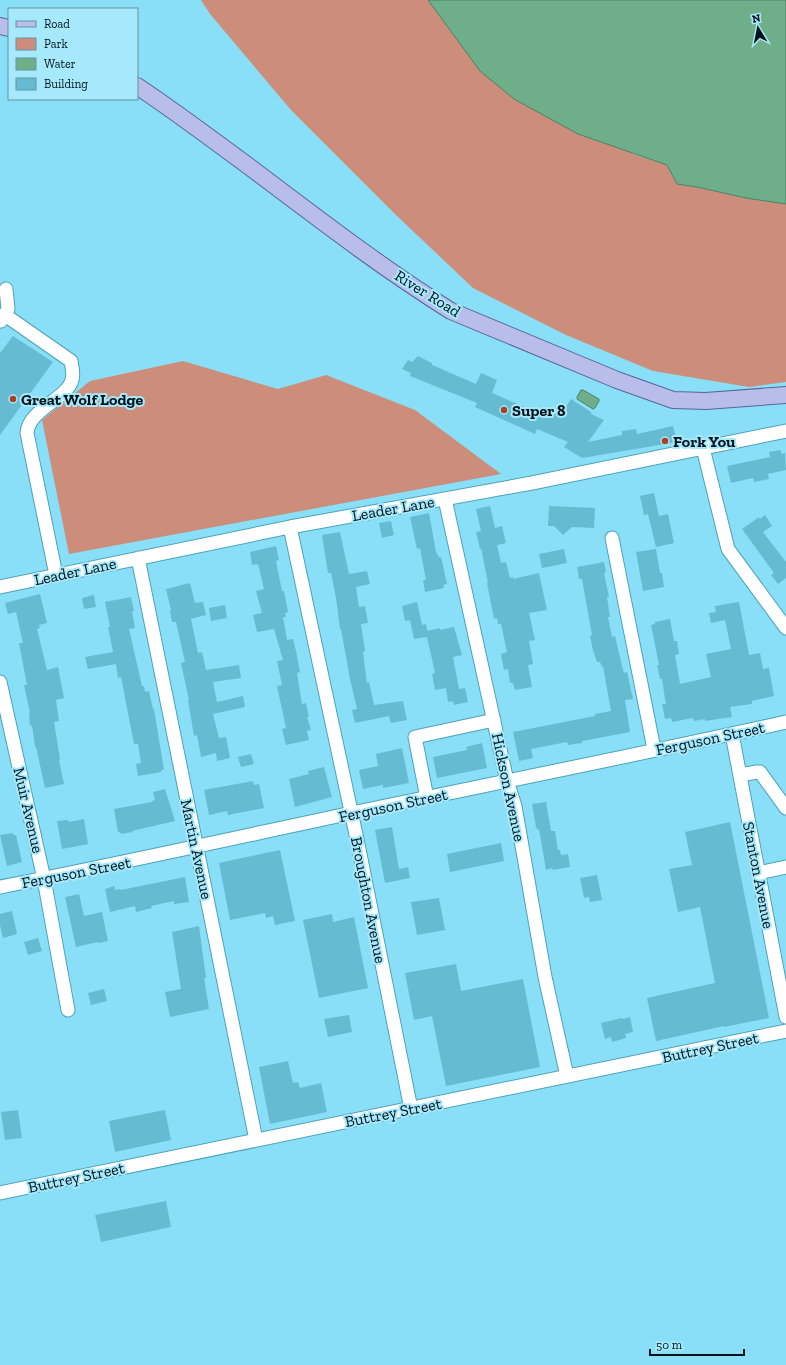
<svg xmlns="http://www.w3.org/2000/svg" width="786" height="1365" viewBox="0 0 786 1365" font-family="'Zilla Slab',serif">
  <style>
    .green { fill: #cc8e7b }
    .water { fill: #6eaf89; stroke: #4d8068 }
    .building { fill: #65bbd2 }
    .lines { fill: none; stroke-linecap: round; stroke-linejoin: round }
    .minor-casing { stroke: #4ca2b9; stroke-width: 15 }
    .major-casing { stroke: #586597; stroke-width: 18 }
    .minor { stroke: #fff; stroke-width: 13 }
    .major { stroke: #b8bde9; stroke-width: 16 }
    .poi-dot { fill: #a8411f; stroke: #a7e9fc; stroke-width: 1.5 }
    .labels { text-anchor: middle; stroke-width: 4; stroke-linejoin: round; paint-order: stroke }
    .street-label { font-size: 16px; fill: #00131a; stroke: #a7e9fc }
    .poi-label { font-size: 16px; font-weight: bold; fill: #00131a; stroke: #a7e9fc; text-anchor: start }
  </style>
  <rect width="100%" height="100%" fill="#89dff7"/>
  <!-- green -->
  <path class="green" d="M201 0H428L633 154 667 165 677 184 697 187 746 198 786 204V382L749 387 653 371 566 335 473 288 396 215 291 110 210 14Z
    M183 361 278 389 326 375 415 410 501 474 69 554 42 420 90 381Z"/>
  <!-- water -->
  <path class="water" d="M428 0H786V204L746 198 697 187 677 184 667 165 578 134 514 99 480 71Z
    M581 390H583L599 399V401L595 408 593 409 577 399V397Z"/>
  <!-- building -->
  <path class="building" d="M13 336 53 362 0 435V353Z
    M418 356 432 363V365L476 384 481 373 497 380 492 393 536 412 538 408 560 416 571 399 591 412V414L604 420 588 442 622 435V431L636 429 637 434 673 426 677 442 582 458 564 447 568 442 537 429 535 434 475 407 477 403 410 376 411 373 402 369 408 360 412 362Z
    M781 450V454L785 453 786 470 768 474 769 479 754 482 753 478 731 483 727 466 770 457 769 452Z
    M654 493 659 516 668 514 674 543 656 547 648 514 644 515 640 496Z
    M490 506 495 528 502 526 506 543 497 545 501 563 506 562 510 578 513 577V579L539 573 547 610 529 613 535 640 529 641 533 664 528 665 532 687 515 690 513 683H510L508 669 504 670 501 654 507 652 501 624H498L497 618 494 619 487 583H488L481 548 480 549 476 532 481 531 476 509Z
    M549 506 595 508 594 528 572 527 563 535 554 526H548Z
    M429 513 436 552 439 557H441L447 584 443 585 444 588 425 592 423 580H426L420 548 417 549 410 517Z
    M765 515 772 526 763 532 786 562V578L778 584 771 575 774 573 742 529 759 517 760 519Z
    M391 521 394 535 382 538 379 523Z
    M340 532 349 574 367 571 370 584 356 587 359 607 365 606 368 623 361 624 365 651 363 652 367 683 369 682 374 705 403 701 407 720 391 723 389 716 355 723 352 710 357 709 350 679 341 629H340L336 598 331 573H328L322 535Z
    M276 546 279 560 276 561 282 591H284L288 612 285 613 286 617H283L287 640 293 639 296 651 300 672 297 673 302 704 306 703 309 717H307L311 730 307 731 309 740 286 745 282 729 286 728 277 686 282 685 277 661 283 660 274 629 257 632 253 615 262 613 256 591 264 589 258 564 252 565 250 552Z
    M564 549 567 563 542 568 539 554Z
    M656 549 660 573H662L664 587 643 591 636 552Z
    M604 562 606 572 604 573 609 597H607L610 617H608L612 637 615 636 623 670 624 673 627 672 633 699 625 700 630 732 582 741V743L568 745 567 742 531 749 533 758 519 761 513 732 595 716V714L611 711 603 666 602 667 600 662H597L593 650 590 636 592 635 582 579H579L577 567Z
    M190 583 195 603 203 602 206 615 191 619 198 653 202 652 206 670 239 665 241 678 213 682 217 702 243 696 245 707 213 714 219 738 226 737 230 758 217 761 216 753 201 757 197 735 194 736 188 700H189L181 663 185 662 176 622H172L170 611 171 610 166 589Z
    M40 594 47 623 39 625 40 628 37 629 47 670 58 667 64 698 56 700 59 721 54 722 60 759 59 760 64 784 45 788 36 747H35L32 725 30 726 29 713H30L24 685H27L19 643H23L16 612 8 614 5 603Z
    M94 595 96 607 84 609 82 598Z
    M131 597 134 611H132L135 628 129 629 142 686H144L145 692 149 691 153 709H154L164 770H161V772L138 776 136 764 141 763 138 744H134L121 677 118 678 116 664 88 669 85 657 113 652 108 627H110L105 602Z
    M417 602 422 625 426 624 427 631 440 628V630L454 627 462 655 453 657 459 689 465 688 468 702 454 705 453 701 448 702 446 688 435 690 432 674 435 673 427 637 414 639 410 620 405 621 402 606Z
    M739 602 749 655 760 653 763 669 769 668 774 696 752 701V704L730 707 732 717 705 721V719L694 721 693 718 672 722 671 718 665 719 662 704H666L665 699 662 679H660L657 665H659L651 625 655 624V622L670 619 674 641H677L679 654 675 655 680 684 711 677 706 654 731 649 725 620 711 623 709 613 716 612 715 606Z
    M225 605 227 618 211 621 209 608Z
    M482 743 487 768 437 778 433 757 467 750 466 747Z
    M402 748 409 783 383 788V785L363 789 359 770 378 766 376 754Z
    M251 754 254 764 241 767 238 757Z
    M324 767 332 797 295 807 289 779 309 774 308 771Z
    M253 781 254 785 259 784 264 808 228 815 227 811 209 815 204 790Z
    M165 789 175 821 132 831 133 832 121 834 120 832H118L114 809 152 802V801L155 800 153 792Z
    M546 802 551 831H555L558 850H560L561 855 568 854 570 867 553 870 552 868 546 870 539 829 538 830 536 827 532 804Z
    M84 819 88 844 62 849 57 821 68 820 69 822Z
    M730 822 769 1018 724 1027V1026L656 1041 647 998 715 983 700 907 678 912 669 869 692 865 685 832Z
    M392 827 399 869 408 867 410 878 385 883 375 830Z
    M13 833V835H16L22 862 7 866 0 835Z
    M501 843 504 861 450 872 447 854Z
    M280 850 295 921 275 925 273 916 266 918 265 913 230 920 219 863Z
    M597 875 602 900 590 902 589 897 584 898 580 878Z
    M185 877 189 902 174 904V901L151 906 152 908 136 912 135 906 110 912 105 889 115 886V890L120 889 121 890Z
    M79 894 84 916 102 912 108 941 98 943V942L76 947 65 897Z
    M439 898 445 930 417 935 411 902Z
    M12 911 17 934 3 938 0 925V914Z
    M332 914 333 922 354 917 368 988 319 998 303 920Z
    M199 926 206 978H204L209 1009 170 1017 165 992 181 989 172 932Z
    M38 938 42 951 28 955 24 942Z
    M456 964 461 991 523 979 540 1067 446 1086 432 1016 414 1020 405 973Z
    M104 989 107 1001 91 1005 88 993Z
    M349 1015 352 1032 328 1037 324 1019Z
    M630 1017 633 1032 625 1034 626 1038 612 1042 611 1037 605 1039 601 1023 622 1018 623 1019Z
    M288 1061 293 1083 298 1082 300 1088 321 1083 327 1112 270 1124 259 1067Z
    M18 1110 22 1138 5 1140 1 1112Z
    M165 1110 171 1140 115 1152 109 1121Z
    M166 1201 171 1227 101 1242 95 1215Z"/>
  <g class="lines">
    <defs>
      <path id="minor" d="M5 315 71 361C72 367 74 373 72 380 67 399 29 409 27 433L56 575
        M1 321 8 309 6 289
        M703 448 728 549 786 628
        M445 499 507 781 515 806 545 977 567 1076
        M290 527 358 844 411 1109
        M612 538 654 749
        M138 558 256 1140
        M0 587 290 527 532 483 786 431
        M0 682 44 879 68 1010
        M732 734 786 1017
        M740 775 757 772H760L786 808
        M427 798 415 737 494 720
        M758 873 786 867
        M0 887C118 864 234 838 352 813 496 783 642 754 786 722
        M0 1193 786 1031"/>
      <path id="major" d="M0 26 9 28
        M137 86C176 112 213 140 251 168 316 217 382 268 451 311L617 380 673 400 706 401 786 395"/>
    </defs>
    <!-- minor casing -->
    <use href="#minor" class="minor-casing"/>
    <!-- major casing -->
    <use href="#major" class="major-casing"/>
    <!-- minor -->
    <use href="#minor" class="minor"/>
    <!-- major -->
    <use href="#major" class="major"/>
  </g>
  <!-- markers -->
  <g class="poi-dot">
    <circle cx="13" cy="399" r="4"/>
    <circle cx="504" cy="410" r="4"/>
    <circle cx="665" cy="441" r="4"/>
  </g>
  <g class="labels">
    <!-- street labels -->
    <g class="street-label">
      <text transform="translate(428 293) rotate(32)" y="6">River Road</text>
      <text transform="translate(393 508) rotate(-10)" y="6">Leader Lane</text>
      <text transform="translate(75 571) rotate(-12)" y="6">Leader Lane</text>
      <text transform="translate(710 738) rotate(-12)" y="6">Ferguson Street</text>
      <text transform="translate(509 787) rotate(78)" y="6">Hickson Avenue</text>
      <text transform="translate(393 805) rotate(-12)" y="6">Ferguson Street</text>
      <text transform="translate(29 810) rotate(77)" y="6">Muir Avenue</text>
      <text transform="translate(197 849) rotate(78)" y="6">Martin Avenue</text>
      <text transform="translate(76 872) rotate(-11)" y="6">Ferguson Street</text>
      <text transform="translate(759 875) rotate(79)" y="6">Stanton Avenue</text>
      <text transform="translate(369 900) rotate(79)" y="6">Broughton Avenue</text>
      <text transform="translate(710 1047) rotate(-12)" y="6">Buttrey Street</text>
      <text transform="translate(393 1112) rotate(-11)" y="6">Buttrey Street</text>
      <text transform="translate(76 1177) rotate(-12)" y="6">Buttrey Street</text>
    </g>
    <!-- poi labels -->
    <g class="poi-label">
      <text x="21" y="405">Great Wolf Lodge</text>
      <text x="512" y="416">Super 8</text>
      <text x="673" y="447">Fork You</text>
    </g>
  </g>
  <!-- legend -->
  <rect x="8" y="8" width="130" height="92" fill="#a7e9fc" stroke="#6493a2"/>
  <rect x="16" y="21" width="20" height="6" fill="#b8bde9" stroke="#6493a2"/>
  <text x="44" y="28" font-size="12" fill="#00131a">Road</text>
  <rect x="16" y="38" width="20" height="12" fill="#cc8e7b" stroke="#6493a2"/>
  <text x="44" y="48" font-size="12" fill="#00131a">Park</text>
  <rect x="16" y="58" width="20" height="12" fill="#6eaf89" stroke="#6493a2"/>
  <text x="44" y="68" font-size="12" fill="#00131a">Water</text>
  <rect x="16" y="78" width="20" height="12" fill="#65bbd2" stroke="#6493a2"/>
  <text x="44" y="88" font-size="12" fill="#00131a">Building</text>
  <!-- north arrow -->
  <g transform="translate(758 28) rotate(350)" stroke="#a7e9fc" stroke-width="3" paint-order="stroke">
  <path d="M0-3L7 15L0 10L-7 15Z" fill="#00131a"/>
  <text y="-6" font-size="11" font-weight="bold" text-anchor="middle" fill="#00131a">N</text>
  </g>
  <!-- scale -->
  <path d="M650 1349v6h94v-6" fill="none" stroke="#00131a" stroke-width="2"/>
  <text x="656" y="1349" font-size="12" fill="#00131a" stroke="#a7e9fc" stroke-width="3" paint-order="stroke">50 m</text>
</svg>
